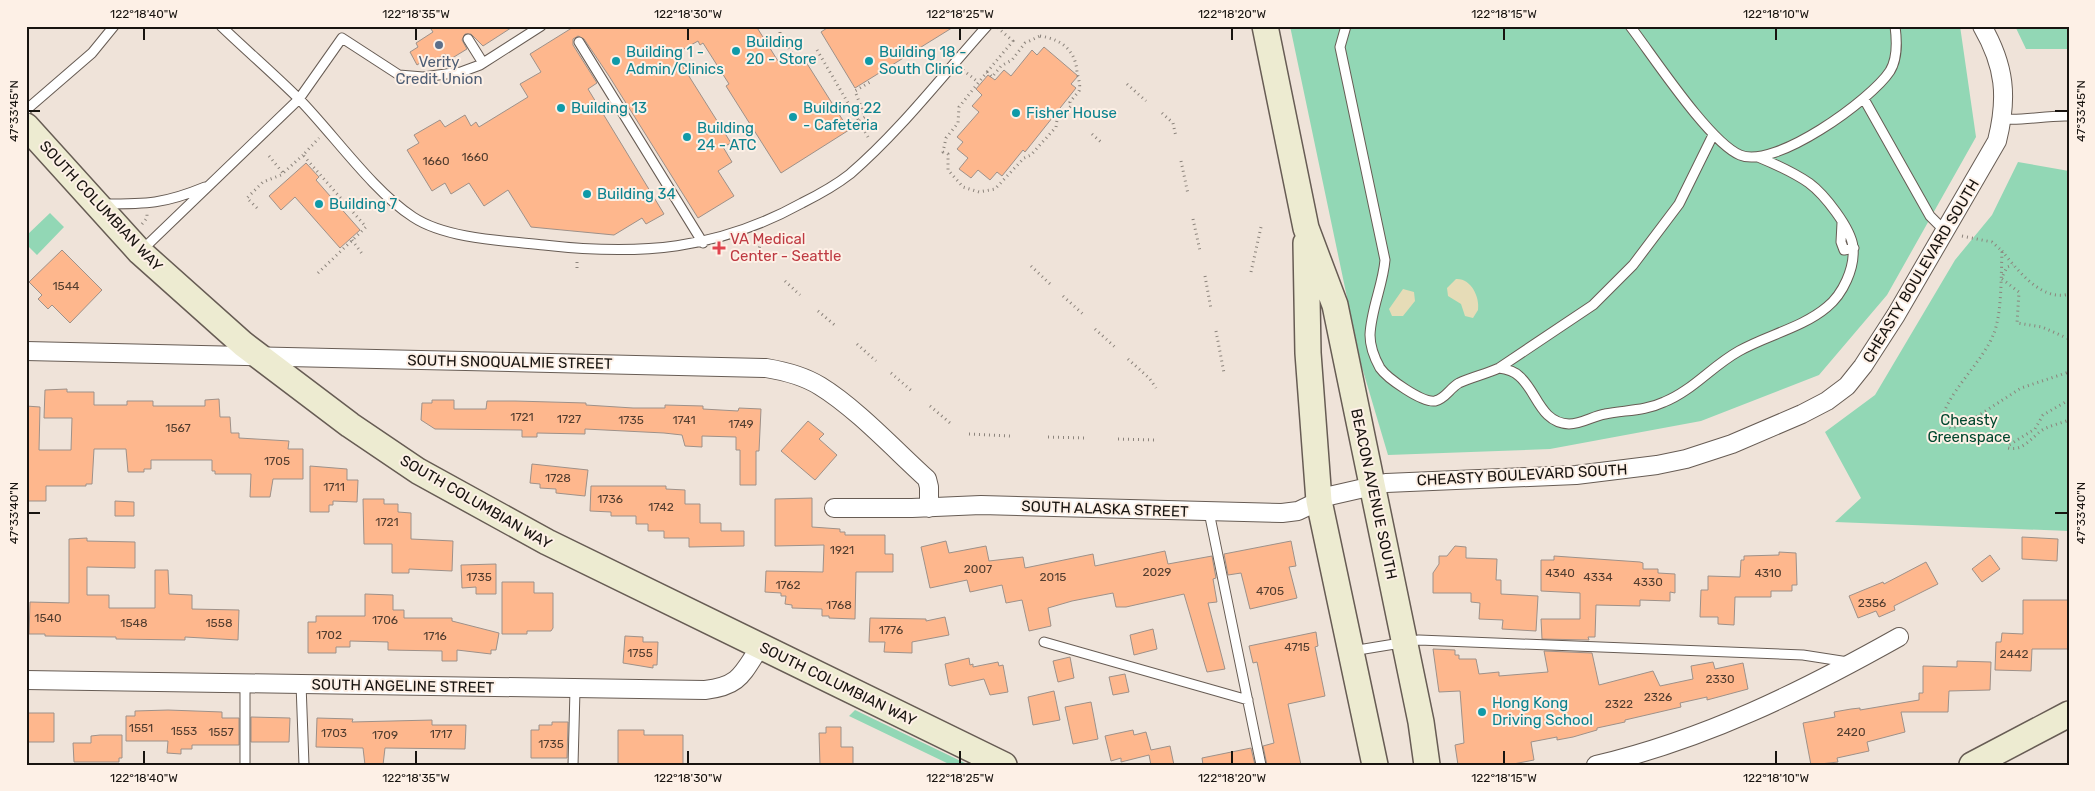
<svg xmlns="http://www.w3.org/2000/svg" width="2095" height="791" viewBox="0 0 2095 791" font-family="Rubik,sans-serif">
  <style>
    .green { fill: #92d7b5 }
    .sand { fill: #e6dcb7 }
    .building { fill: #feb78d; stroke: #9e9189 }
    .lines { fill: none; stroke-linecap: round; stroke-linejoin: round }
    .service-casing { stroke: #675c54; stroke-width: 11 }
    .minor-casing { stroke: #675c54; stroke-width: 20 }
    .secondary-casing { stroke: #675c54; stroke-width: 28 }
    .path { stroke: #8c847c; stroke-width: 3; stroke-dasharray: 1 4; stroke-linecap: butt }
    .service { stroke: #fff; stroke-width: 9 }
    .minor { stroke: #fff; stroke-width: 18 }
    .secondary { stroke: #edebd1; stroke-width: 25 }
    .ticks { fill: none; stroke: #181410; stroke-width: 2 }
    .service-dot { fill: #5c6f8a; stroke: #fdf0e6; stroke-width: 2 }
    .culture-dot { fill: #0f9aa8; stroke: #fdf0e6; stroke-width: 2 }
    .health-dot { fill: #e0444e; stroke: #fdf0e6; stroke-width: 2 }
    .labels { text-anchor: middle; stroke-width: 4; stroke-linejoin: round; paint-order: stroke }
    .number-label { font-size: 12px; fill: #523d2f }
    .culture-label { font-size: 15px; fill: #0d838f; stroke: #fdf0e6; text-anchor: start }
    .service-label { font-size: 15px; fill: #4e5e75; stroke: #fdf0e6 }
    .street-label { font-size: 15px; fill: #181410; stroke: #fdf0e6 }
    .health-label { font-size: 15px; fill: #be3a42; stroke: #fdf0e6; text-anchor: start }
    .park-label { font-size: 15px; fill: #00472e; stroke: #fdf0e6 }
    .neatline { fill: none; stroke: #181410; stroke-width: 2 }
    .ticks-label { font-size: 12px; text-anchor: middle; fill: #181410 }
  </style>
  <rect width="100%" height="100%" fill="#efe3d9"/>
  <!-- green -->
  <path class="green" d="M1290 26H1960L1976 137 1887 295 1819 375 1701 421 1550 449 1388 455 1361 364Z
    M2015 26H2069V49H2026Z
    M2018 162 2069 171V531L1835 522 1861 498 1825 432 1875 395 1955 260 1992 215Z
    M50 213 64 227 37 255 26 244V236Z
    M855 710 969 765H951L849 716Z"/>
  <!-- sand -->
  <path class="sand" d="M1456 279C1471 278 1480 297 1478 310L1473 318 1465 316 1461 304 1448 296 1447 288Z
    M1403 289 1414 292 1415 301 1403 316H1392L1389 309Z"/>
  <!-- building -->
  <path class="building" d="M429 26H514L483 46 471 34H465L462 40 467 49 449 60 445 54 429 64 426 59 417 65 410 52 418 47 416 43 433 32Z
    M575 26H756L778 61 790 53 798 66 806 62 849 130 781 173 726 86 729 84 703 43 700 45 698 41 675 54 731 143 723 147 732 162 718 171 734 196 698 218 609 76 584 39 578 36 573 39V45L597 83 588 89 664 214 646 224 642 218 614 235 531 227 508 190 484 206 469 183 451 194 445 183 432 191 407 150 419 143 414 135 440 120 445 127 465 115 471 126 476 122 479 127 528 97 520 84 541 72 530 54Z
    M830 26H955L855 88 821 32Z
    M1044 47 1078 76 1071 84 1076 88 1025 152 1023 150 1002 176 997 172 990 180 978 170 971 178 959 169 968 158 957 149 963 142 957 137 979 112 972 106 982 95 976 89 988 75 995 80 1004 70 1011 76 1032 50 1037 55Z
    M306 163 319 177 316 180 360 230 340 248 295 197 281 210 269 196Z
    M62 250 102 290 70 323 52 305 48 309 38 299 42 295 29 282Z
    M67 389V392H94V405H127V401H153V406H205V400L219 399 220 417H230L231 433H239V438L289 441 288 449H303V479H273L270 497H250L251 474H215V471H212V460H151V469H144V472H128L126 449H94L92 484H86V486H46V501H26V406L40 407 39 450H71L72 418H44L45 390Z
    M432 400H454V409H486L487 401H515L586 403V405L633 408H665V405L703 406V409L738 411 739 408 761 409 759 451H756V485H740V450H736V437L702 436V447L685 446 682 435 664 433 585 429V434L537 433V437H522V430L435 429 421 420 422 403H432Z
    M808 421 824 434 819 439 837 455 815 480 781 451Z
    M532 464 588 470 585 496 556 493V489L540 488V484L530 483Z
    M310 466 347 469V480H358L357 502 333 501V505H329V512H310Z
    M591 486H666V489L685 490V504H700V523H721V531H744V546L689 547V538H664V531H648V524H636V516H611V512L590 511Z
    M812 498V527L840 529V532H845V535H885V554H893V572H856L855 619 829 618V616H822V609L792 608V605L785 604 786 596H781V593L765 592 766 571 823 572 824 545 775 546V499Z
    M363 499H384V504H398V512L411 513V539L453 541 452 571 409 569V573H392V544H364Z
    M115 501 134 502V516H115Z
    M2022 537 2058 539 2057 561 2022 559Z
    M87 538V541L135 542V568L87 567V595H109V608H155V570H168L169 594 192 595V609L239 610 238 640 185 637V640L116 639V637L45 636V634H29L30 602 69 603V539Z
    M946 541 949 553 986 546 989 561 1023 557 1025 568 1093 554 1095 566 1165 551 1168 564 1212 556 1216 578 1213 579 1217 602 1208 603 1225 669 1207 672 1184 594 1126 607H1116L1113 593 1072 601 1048 608 1051 626 1029 631 1022 600 1006 603 1002 585 970 592 967 580 930 588 921 547Z
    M1291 541 1296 566 1289 567 1297 598 1250 609 1241 573 1228 575 1224 554Z
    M1455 546 1466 547V558L1497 559 1496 580H1501V594L1538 596 1536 631 1502 629 1503 620 1479 619 1480 603 1471 602V593H1433V573L1439 564V556H1447Z
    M1779 552 1796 553 1797 585H1792V591H1771V597H1735L1734 625 1718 624V617H1700L1701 590H1708V576L1740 577 1741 560H1744V556L1779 555Z
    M1990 555 2000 569 1982 582 1972 569Z
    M1554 556 1640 562 1643 563V569H1658V573L1675 574V593L1670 592V601L1640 600V606L1596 605 1595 637H1588L1589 640 1542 639 1541 619H1580V593L1541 591V560H1554Z
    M1926 562 1938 584 1894 606 1895 610 1879 617 1876 611 1858 618 1849 596 1883 582 1884 584Z
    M496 564V594H476V587L462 588 461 565Z
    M502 582H534V593H553V628L551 631H527V634H502Z
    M365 594 393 595V610H404V618H452V621L499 633 496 650H491V654L457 650V661H442V651L388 650V642L350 641V647H336V653H308V622H316V616H365Z
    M2023 600H2068V649H2032L2031 671 1995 670 1996 642H2001L2002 633 2023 634Z
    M945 617 949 635 912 642V653L884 652 885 642H869L870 618 926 619V621Z
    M1153 629 1157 649 1134 655 1130 635Z
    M1316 632 1318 646 1315 647 1325 696 1288 704 1301 765H1267L1263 746 1274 743 1257 662 1253 663 1249 646Z
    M625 636 643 637V642H658L657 665H653V668L623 663Z
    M1433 649 1455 650V655H1459V659H1476L1479 674 1499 672V676L1548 672 1544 651 1592 653 1599 685 1653 671 1660 686 1693 679 1691 666 1713 662 1715 669 1743 663 1748 689 1707 700V697L1680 703 1681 707 1625 720V722L1597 728V730L1573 737 1557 740V737L1531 742 1534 760 1508 765H1458L1455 745 1464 743 1460 691 1439 692Z
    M1070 657 1074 678 1058 682 1053 661Z
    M969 658 970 665 973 664V667L998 662 999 666 1003 665 1008 692 990 695 984 679 952 686 949 685 945 664Z
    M1957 661 1991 662 1990 690 1949 691 1948 712H1901L1905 732 1867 742 1869 751 1837 758 1838 762 1811 765 1803 723 1835 717 1834 712 1851 709 1860 708V710L1919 700V693H1923V666L1957 667Z
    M1125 674 1129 692 1113 695 1109 677Z
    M1054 691 1060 720 1033 725 1028 697Z
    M1091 702 1098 739 1073 744 1065 707Z
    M168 710 222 712V718H239V745H192V749H181V754L167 753 168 741H126V716H135V711Z
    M26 713H54V742H26Z
    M251 717 290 718 289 742H251Z
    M317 718 353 719 352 722 432 720V725H466L465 749 385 748 383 765H365L363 748 316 747Z
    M552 722H568L567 758H531V730H539V725H552Z
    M826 727H841V747H853V765H820L819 733H826Z
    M618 730H644V735H683V765H618Z
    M1133 730 1134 735 1146 732 1151 750 1170 746 1174 765H1151L1149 755 1121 762V758L1111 761 1105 736Z
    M100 735H122V758H119V762H74L73 743H91V736Z
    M1251 748 1255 765H1203L1202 758Z"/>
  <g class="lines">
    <defs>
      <path id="service" d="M221 26C247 51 274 74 299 99 334 135 373 191 413 217 446 239 506 241 544 245 640 256 717 250 802 203 818 195 836 185 850 174 900 131 942 76 987 26
        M1346 26 1340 47 1385 260C1383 285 1371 309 1370 335 1370 346 1375 359 1380 368 1387 378 1422 403 1435 401 1445 399 1450 388 1459 383 1472 377 1486 374 1499 368L1593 305 1633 265 1679 204 1713 135
        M1630 26C1653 56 1709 142 1740 155 1774 170 1871 100 1890 71 1898 58 1897 41 1895 26
        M468 39 483 63
        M579 42 703 243
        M1864 99 1930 216 1944 230
        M26 110 92 53 114 26
        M2003 119C2025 121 2046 115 2069 116
        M104 204C147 204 164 204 205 187
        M1842 223 1841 242 1844 250 1854 248
        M141 251 299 99 342 38 399 75 423 77 461 72 480 65 541 26
        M1499 368C1506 369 1514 371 1519 376 1537 391 1540 423 1569 424 1582 424 1593 416 1605 414 1625 410 1645 411 1664 402 1692 391 1712 366 1739 351 1767 335 1802 328 1827 307 1843 294 1855 268 1853 247 1851 228 1824 194 1809 183 1793 172 1775 164 1758 157
        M1209 512 1261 765
        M1044 642 1248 700
        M1352 651 1419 640 1803 655 1848 662
        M245 683V765
        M301 684 304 765
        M573 765 575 690"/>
      <path id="minor" d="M26 351 766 368C784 371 804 376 820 386 856 408 895 450 927 479L929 487V508
        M834 508H912L981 505 1282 513 1298 511 1329 496 1386 483 1576 475 1657 465 1686 459 1732 444 1802 414 1827 401 1847 386 1863 366 1896 315 1997 141C2008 97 2005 66 1982 26
        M26 680 705 690C740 686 742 674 760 647
        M1596 765C1706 739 1801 692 1899 637"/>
      <path id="secondary" d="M1265 26 1306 228 1335 305 1421 722 1427 765
        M26 126 140 252 243 344 350 425 418 471 547 542 1004 765
        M1306 243 1308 353 1319 501 1375 765
        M1972 765 2069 714"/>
    </defs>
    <!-- service casing -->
    <use href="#service" class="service-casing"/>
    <!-- minor casing -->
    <use href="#minor" class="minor-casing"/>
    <!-- secondary casing -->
    <use href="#secondary" class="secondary-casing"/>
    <!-- path -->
    <path class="path" d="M780 32V41L788 47 800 65
      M1040 36C1061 39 1075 50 1077 71 1078 79 1081 84 1079 91L1070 102 1071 106 1057 120 1056 127 1031 155 1024 158 995 189 979 192 963 187 948 170V154L943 152 946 138 958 123 959 107 987 72 992 77 1001 66 1012 60 1025 43Z
      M817 50 868 137
      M963 70 978 82
      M987 72 1013 41 998 28
      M1127 84 1146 101
      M1162 113 1173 123 1176 137
      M860 121 865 117 855 91 870 82
      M1092 134 1102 143
      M269 156 283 173
      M1181 161 1188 194
      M257 208 247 198 263 182 281 175 303 155
      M1193 219 1200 251
      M142 224 147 218V214
      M1962 236 1992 242 2002 251C2001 273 2002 313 1994 333 1984 361 1943 397 1942 422L1951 428 1964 425 2021 388 2069 372
      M762 237 759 249 762 254 769 257V259
      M352 240 363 255
      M2002 251C2017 269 2041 302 2069 294
      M1031 266 1050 284
      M577 268V259
      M1251 272 1261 227
      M318 273 366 227 303 155 319 138
      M2003 275 2007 267 2013 265
      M1205 276 1211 309
      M2002 279 2019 292 2017 323 2042 327 2069 339
      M785 281 800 295
      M1063 296 1084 315
      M818 311 837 327
      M1095 329 1116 348
      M1216 331 1224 373
      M857 344 876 361
      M1128 359 1150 379 1156 388
      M891 373 913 392
      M2069 400 2043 415 2035 429 2009 445 2008 448C2025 452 2033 434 2046 428 2053 425 2061 423 2069 420
      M930 406 950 423
      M969 434 1011 436
      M1048 437 1087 438
      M1118 439 1155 440"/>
    <!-- service -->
    <use href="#service" class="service"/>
    <!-- minor -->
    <use href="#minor" class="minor"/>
    <!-- secondary -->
    <use href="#secondary" class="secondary"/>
  </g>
  <!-- ticks -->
  <path class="ticks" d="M144 28V40M416 28V40M688 28V40M960 28V40M1232 28V40M1504 28V40M1776 28V40M28 111H40M2055 111H2068M28 513H40M2055 513H2068M144 751V764M416 751V764M688 751V764M960 751V764M1232 751V764M1504 751V764M1776 751V764"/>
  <!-- markers -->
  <circle class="service-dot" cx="439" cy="45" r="5"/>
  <g class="culture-dot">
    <circle cx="736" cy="51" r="5"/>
    <circle cx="616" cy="61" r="5"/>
    <circle cx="869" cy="61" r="5"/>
    <circle cx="561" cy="108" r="5"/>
    <circle cx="1016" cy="113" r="5"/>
    <circle cx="793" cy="117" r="5"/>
    <circle cx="687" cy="137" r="5"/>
    <circle cx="587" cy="194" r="5"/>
    <circle cx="319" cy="204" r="5"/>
    <circle cx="1482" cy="712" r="5"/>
  </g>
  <path class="health-dot" d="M716.5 240.5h5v5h5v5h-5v5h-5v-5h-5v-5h5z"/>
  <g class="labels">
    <!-- number labels -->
    <g class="number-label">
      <text x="475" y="161">1660</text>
      <text x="436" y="165">1660</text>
      <text x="66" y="290">1544</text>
      <text x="522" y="421">1721</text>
      <text x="569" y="423">1727</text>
      <text x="631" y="424">1735</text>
      <text x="684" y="424">1741</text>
      <text x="741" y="428">1749</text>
      <text x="178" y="432">1567</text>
      <text x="277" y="465">1705</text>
      <text x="558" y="482">1728</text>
      <text x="334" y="491">1711</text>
      <text x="610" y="503">1736</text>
      <text x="661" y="511">1742</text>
      <text x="387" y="526">1721</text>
      <text x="842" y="554">1921</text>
      <text x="978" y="573">2007</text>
      <text x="1157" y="576">2029</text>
      <text x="1560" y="577">4340</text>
      <text x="1768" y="577">4310</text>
      <text x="479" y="581">1735</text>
      <text x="1053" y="581">2015</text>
      <text x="1598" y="581">4334</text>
      <text x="1648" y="586">4330</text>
      <text x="788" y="589">1762</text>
      <text x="1270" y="595">4705</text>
      <text x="1872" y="607">2356</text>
      <text x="839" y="609">1768</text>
      <text x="48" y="622">1540</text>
      <text x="385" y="624">1706</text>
      <text x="134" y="627">1548</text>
      <text x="219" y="627">1558</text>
      <text x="891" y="634">1776</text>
      <text x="329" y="639">1702</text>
      <text x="435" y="640">1716</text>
      <text x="1297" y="651">4715</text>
      <text x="640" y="657">1755</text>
      <text x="2014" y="658">2442</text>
      <text x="1720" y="683">2330</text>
      <text x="1658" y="701">2326</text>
      <text x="1619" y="708">2322</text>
      <text x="141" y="732">1551</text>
      <text x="184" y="735">1553</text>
      <text x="221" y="736">1557</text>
      <text x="1851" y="736">2420</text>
      <text x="334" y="737">1703</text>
      <text x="441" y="738">1717</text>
      <text x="385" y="739">1709</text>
      <text x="551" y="748">1735</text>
    </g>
    <!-- culture labels -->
    <g class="culture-label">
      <text x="746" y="47">Building<tspan x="746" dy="17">20 - Store</tspan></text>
      <text x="626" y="57">Building 1 -<tspan x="626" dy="17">Admin/Clinics</tspan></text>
      <text x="879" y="57">Building 18 -<tspan x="879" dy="17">South Clinic</tspan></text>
      <text x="571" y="113">Building 13</text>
      <text x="803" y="113">Building 22<tspan x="803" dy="17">- Cafeteria</tspan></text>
      <text x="1026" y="118">Fisher House</text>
      <text x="697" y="133">Building<tspan x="697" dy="17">24 - ATC</tspan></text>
      <text x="597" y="199">Building 34</text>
      <text x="329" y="209">Building 7</text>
      <text x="1492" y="708">Hong Kong<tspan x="1492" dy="17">Driving School</tspan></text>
    </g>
    <!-- service labels -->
    <g class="service-label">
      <text x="439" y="67">Verity<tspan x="439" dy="17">Credit Union</tspan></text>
    </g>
    <!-- street labels -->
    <g class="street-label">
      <text transform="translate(101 206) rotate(47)" y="5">SOUTH COLUMBIAN WAY</text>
      <text transform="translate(1921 271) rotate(-59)" y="5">CHEASTY BOULEVARD SOUTH</text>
      <text transform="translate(510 362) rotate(1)" y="5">SOUTH SNOQUALMIE STREET</text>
      <text transform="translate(1522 475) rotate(-3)" y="5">CHEASTY BOULEVARD SOUTH</text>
      <text transform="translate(1374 494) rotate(78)" y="5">BEACON AVENUE SOUTH</text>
      <text transform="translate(476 502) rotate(30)" y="5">SOUTH COLUMBIAN WAY</text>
      <text transform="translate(1105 509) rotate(2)" y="5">SOUTH ALASKA STREET</text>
      <text transform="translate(838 684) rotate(26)" y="5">SOUTH COLUMBIAN WAY</text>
      <text transform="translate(403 686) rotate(1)" y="5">SOUTH ANGELINE STREET</text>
    </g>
    <!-- health labels -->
    <g class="health-label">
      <text x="730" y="244">VA Medical<tspan x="730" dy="17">Center - Seattle</tspan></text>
    </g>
    <!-- park labels -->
    <g class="park-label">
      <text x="1969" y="425">Cheasty<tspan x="1969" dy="17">Greenspace</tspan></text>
    </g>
  </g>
  <!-- border -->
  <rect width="2095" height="791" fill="none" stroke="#fdf0e6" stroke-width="55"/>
  <rect x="28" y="28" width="2040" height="736" class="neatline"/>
  <g class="ticks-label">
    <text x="144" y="18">122°18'40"W</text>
    <text x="416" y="18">122°18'35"W</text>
    <text x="688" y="18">122°18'30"W</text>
    <text x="960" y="18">122°18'25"W</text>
    <text x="1232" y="18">122°18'20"W</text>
    <text x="1504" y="18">122°18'15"W</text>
    <text x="1776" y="18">122°18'10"W</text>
    <text transform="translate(14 111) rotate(-90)" y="4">47°33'45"N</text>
    <text transform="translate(2081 111) rotate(-90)" y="4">47°33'45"N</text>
    <text transform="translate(14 513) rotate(-90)" y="4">47°33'40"N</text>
    <text transform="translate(2081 513) rotate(-90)" y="4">47°33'40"N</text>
    <text x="144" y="782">122°18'40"W</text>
    <text x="416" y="782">122°18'35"W</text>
    <text x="688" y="782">122°18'30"W</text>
    <text x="960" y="782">122°18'25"W</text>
    <text x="1232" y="782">122°18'20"W</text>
    <text x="1504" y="782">122°18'15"W</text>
    <text x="1776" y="782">122°18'10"W</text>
  </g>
</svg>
